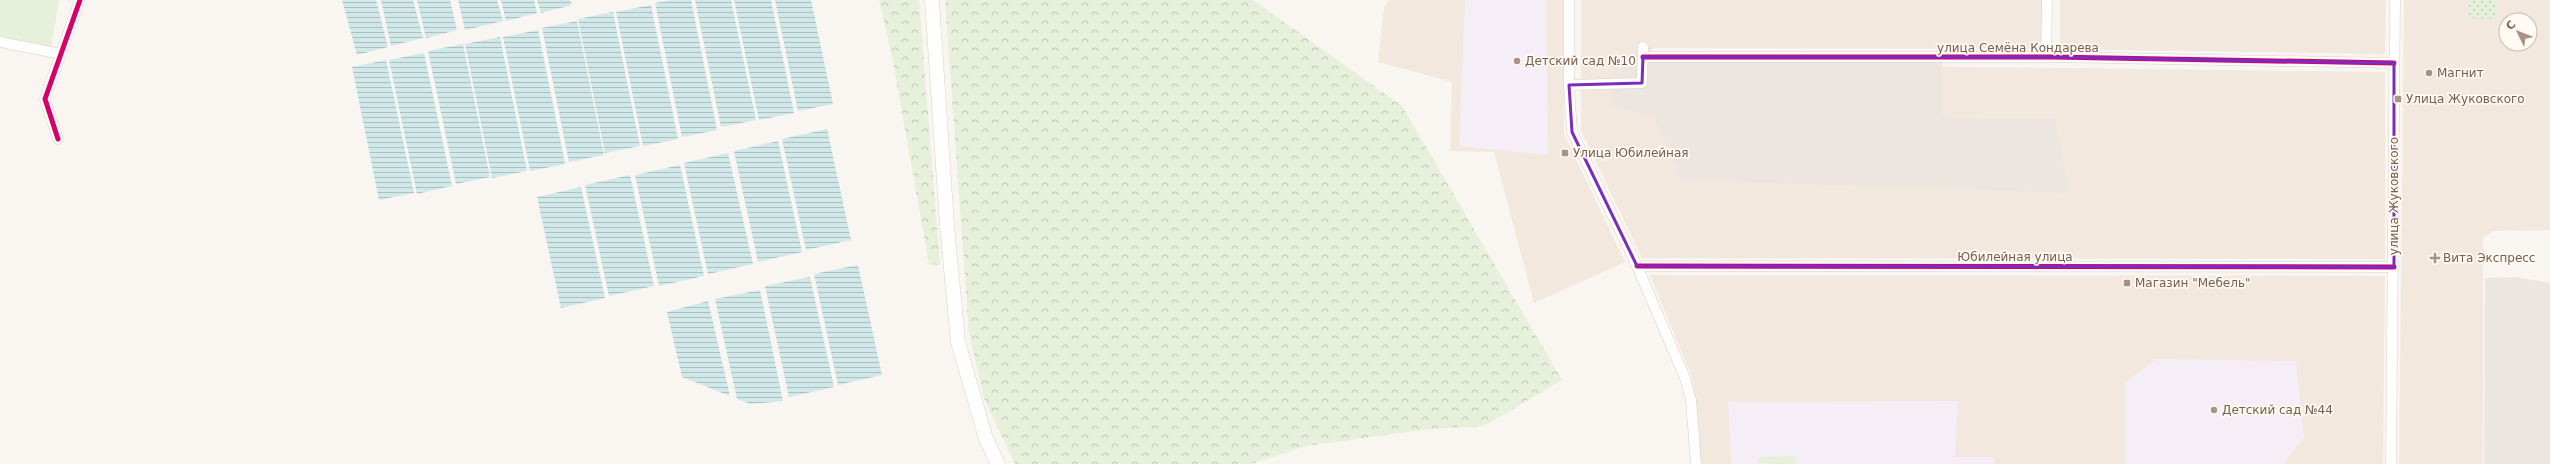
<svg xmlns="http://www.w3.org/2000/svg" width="2550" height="464" viewBox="0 0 2550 464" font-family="'DejaVu Sans',sans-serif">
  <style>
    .residential { fill: #f2e8de; fill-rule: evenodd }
    .industrial { fill: #ede5e0 }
    .education { fill: #f6eef6 }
    .forest { fill: url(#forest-crowns) }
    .park { fill: url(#park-dots) }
    .garden { fill: #e7f0db }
    .water { fill: url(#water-rules) }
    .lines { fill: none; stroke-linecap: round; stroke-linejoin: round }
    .minor-casing { stroke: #d7d1cb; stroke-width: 11 }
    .secondary-casing { stroke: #d9d2cb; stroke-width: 15 }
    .minor { stroke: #fefefd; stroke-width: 10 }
    .secondary { stroke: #fefefd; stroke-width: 14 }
    .cycleway-casing { stroke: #fffaf3; stroke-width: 8 }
    .cycleway { stroke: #d6006c; stroke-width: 5 }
    .marked { fill: none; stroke: #7b2cbf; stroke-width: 3; stroke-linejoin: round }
    .poi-dot { fill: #a69286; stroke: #fffaf3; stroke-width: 1.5 }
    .labels { text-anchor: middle; stroke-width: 3.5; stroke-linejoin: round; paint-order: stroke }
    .street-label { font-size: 12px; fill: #7a5c4d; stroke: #fffaf3 }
    .poi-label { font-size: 12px; fill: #7a5c4d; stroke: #fffaf3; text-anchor: start }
  </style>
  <defs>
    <pattern id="forest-crowns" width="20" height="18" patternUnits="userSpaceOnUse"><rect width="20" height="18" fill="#e7f0db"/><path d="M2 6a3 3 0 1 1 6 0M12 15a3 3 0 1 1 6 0" fill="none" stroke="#c0c6b4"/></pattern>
    <pattern id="park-dots" width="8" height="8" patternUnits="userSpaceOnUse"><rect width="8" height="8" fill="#e7f0db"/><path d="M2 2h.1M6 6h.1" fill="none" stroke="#c0c6b4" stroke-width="1.8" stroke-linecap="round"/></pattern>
    <pattern id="water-rules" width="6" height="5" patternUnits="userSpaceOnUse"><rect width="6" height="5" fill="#d0e8ea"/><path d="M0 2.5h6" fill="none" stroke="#aebfc0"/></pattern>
  </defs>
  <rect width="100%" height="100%" fill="#f9f5f0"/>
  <!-- residential -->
  <path class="residential" d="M1389 0H1564V134L1625 262 1534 303 1494 152 1450 151 1452 82 1378 62 1384 7Z
    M1581 0H2043V49L1654 48 1646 54 1648 63 2385 72V259L1642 258 1581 130Z
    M2060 0H2386L2385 54 2060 49Z
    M2404 0H2550V230L2494 231 2483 238V464H2399ZM2506 20H2530V44H2506Z
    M1650 275 2385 276 2383 464H1700L1692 377Z"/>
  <!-- industrial -->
  <path class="industrial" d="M1615 60 1942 62V118L2055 119 2069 193 1681 180 1654 116 1613 108Z
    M2516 277 2550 283V464H2484L2485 278Z"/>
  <!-- education -->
  <path class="education" d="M1465 0H1546L1548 155 1459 146Z
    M2156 359 2296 361 2304 438 2283 464H2126V382Z
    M1958 401 1955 457H1994V464H1731L1728 402Z"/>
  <!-- forest -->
  <path class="forest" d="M879 0H919L940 265 929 264 892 56Z
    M945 0H1253L1402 106 1562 380 1484 426 1430 429 1306 446 1251 464H1015L984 398 969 333Z"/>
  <!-- park -->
  <path class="park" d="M2469 0H2497V19L2468 18Z"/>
  <!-- garden -->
  <path class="garden" d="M0 0H59L51 48 0 36Z
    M1796 456V464H1758V457Z"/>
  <!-- water -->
  <path class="water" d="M342 0H376L388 47 357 55Z
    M381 0H413L423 38 391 46Z
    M417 0H450L457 30 426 38Z
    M458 0H497L503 21 465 30Z
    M501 0H534L537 13 506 21Z
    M537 0H570L572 5 541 13Z
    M671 0H691L717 130 682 137 655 3Z
    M695 0H731L756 120 721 127Z
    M734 0H771L794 113 759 120Z
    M775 0H811L833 104 798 111Z
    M651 5 678 139 643 146 616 12Z
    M613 12 640 146 605 153 578 19Z
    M577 21 604 155 569 162 542 28Z
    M538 30 565 164 530 171 503 37Z
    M500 37 527 171 492 178 465 44Z
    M463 44 490 177 456 184 428 51Z
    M424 53 452 186 417 194 389 60Z
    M386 60 414 193 379 200 352 67Z
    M827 129 851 240 806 250 782 139Z
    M778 141 802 252 758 262 734 151Z
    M728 153 753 264 708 274 684 163Z
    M680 165 704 276 659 286 635 175Z
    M630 175 654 286 609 296 585 185Z
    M581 187 605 298 561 308 537 197Z
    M858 265 882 375 838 385 814 274Z
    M810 277 834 387 789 397 765 286Z
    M760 290 783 401 751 404 737 399 715 299Z
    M708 301 730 396 682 377 667 312Z"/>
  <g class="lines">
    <defs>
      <path id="minor" d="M1569 0V85L1572 132 1637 266 1685 378 1691 400 1696 464
        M0 42 61 54
        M1643 57H2053L2394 63
        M2046 57 2047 0
        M1569 85 1642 83 1643 47
        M58 139 45 99 80 0
        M1637 266 2394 267
        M2391 464 2395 0"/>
      <path id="secondary" d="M932 0 947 226 958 342 986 439 998 464"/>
    </defs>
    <!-- minor casing -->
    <use href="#minor" class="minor-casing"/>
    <!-- secondary casing -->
    <use href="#secondary" class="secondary-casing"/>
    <!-- minor -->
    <use href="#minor" class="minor"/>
    <!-- secondary -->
    <use href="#secondary" class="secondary"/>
    <defs>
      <path id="cycleway" d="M1643 57H2053L2394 63
        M58 139 45 99 80 0
        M1637 266 2394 267"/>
    </defs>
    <!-- cycleway casing -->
    <use href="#cycleway" class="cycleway-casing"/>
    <!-- cycleway -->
    <use href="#cycleway" class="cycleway"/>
  </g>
  <!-- marked area -->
  <path class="marked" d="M1643 57H2053L2394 63V267L1637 266 1572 132 1569 85 1642 83Z"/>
  <!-- markers -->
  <g class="poi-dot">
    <circle cx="1517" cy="61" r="4"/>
    <circle cx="2429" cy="73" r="4"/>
    <rect x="2394" y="95" width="8" height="8" rx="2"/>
    <rect x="1561" y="149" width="8" height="8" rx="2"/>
    <path d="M2433 252h4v4h4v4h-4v4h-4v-4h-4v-4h4z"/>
    <rect x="2123" y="279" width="8" height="8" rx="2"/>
    <circle cx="2214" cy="410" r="4"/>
  </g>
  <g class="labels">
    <!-- street labels -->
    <g class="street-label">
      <text x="2018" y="52">улица Семёна Кондарева</text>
      <text transform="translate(2394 196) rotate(-90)" y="4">улица Жуковского</text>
      <text x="2015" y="261">Юбилейная улица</text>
    </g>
    <!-- poi labels -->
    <g class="poi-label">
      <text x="1525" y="65">Детский сад №10</text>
      <text x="2437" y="77">Магнит</text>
      <text x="2406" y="103">Улица Жуковского</text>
      <text x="1573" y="157">Улица Юбилейная</text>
      <text x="2443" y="262">Вита Экспресс</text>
      <text x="2135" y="287">Магазин "Мебель"</text>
      <text x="2222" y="414">Детский сад №44</text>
    </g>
  </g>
  <!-- north arrow -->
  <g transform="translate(2518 32) rotate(313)"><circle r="19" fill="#fffaf3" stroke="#cabbb1"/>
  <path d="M0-3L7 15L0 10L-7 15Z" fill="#a69286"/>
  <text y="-6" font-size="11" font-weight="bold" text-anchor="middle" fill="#7a5c4d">С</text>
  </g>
</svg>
